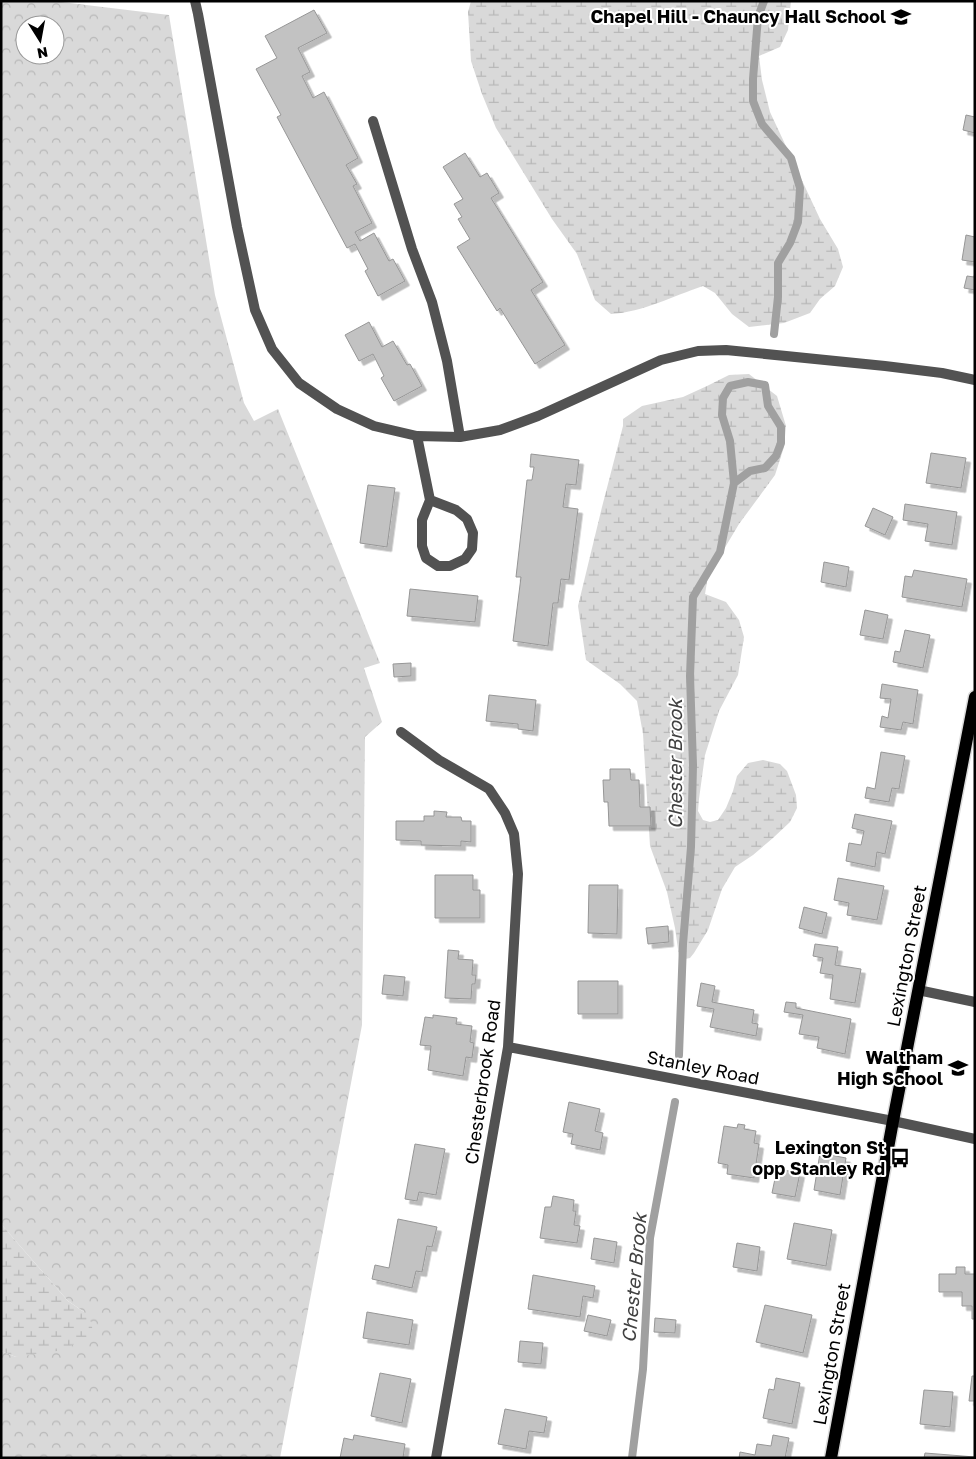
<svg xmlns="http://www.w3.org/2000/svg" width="976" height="1459" viewBox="0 0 976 1459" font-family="'Golos Text',sans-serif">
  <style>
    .forest { fill: url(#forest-crowns); fill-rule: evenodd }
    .wetland { fill: url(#wetland-marsh) }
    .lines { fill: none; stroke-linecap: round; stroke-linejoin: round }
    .stream { stroke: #a0a0a0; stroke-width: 8 }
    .building { fill: #c2c2c2; stroke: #969696; filter: url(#shadow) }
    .primary-casing { stroke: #dbdbdb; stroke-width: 15 }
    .service { stroke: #525252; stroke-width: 10 }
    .minor { stroke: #525252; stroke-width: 10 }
    .primary { stroke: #000; stroke-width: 12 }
    .labels { text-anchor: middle; stroke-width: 4; stroke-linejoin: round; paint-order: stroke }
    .poi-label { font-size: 18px; font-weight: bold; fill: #000; stroke: #fff; text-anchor: end }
    .street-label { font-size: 18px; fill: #000; stroke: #fff }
    .water-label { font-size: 19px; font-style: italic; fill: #414141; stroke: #fff }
  </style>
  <defs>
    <pattern id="forest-crowns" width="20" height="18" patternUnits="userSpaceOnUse" patternTransform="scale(1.25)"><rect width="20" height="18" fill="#d9d9d9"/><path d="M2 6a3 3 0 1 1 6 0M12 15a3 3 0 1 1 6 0" fill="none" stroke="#b8b8b8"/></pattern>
    <pattern id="wetland-marsh" width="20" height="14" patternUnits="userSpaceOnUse" patternTransform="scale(1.25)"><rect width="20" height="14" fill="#d9d9d9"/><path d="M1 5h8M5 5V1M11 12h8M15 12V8" fill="none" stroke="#b8b8b8"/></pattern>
    <filter id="shadow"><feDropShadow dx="4.5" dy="4.5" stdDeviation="0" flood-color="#0004"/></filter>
  </defs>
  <rect width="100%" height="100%" fill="#fff"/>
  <!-- forest -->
  <path class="forest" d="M1 1H53L169 15 215 295 244 403 254 421 278 409 380 663 364 668 382 722 365 737 362 1025 280 1458H1V1351L16 1357 84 1312 68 1301 1 1224ZM25 25H55V55H25Z"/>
  <!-- wetland -->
  <path class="wetland" d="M471 1H791L788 30 780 47 759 56 762 80 770 112 820 219 838 249 843 267 835 286 820 299 810 313 784 323 749 327 732 314 715 293 703 286C673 296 643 312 611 314L595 300 577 254 552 219 496 128 482 94 471 61 468 12Z
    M749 374 777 396 786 426 784 447 775 475 739 524 708 576 705 594 726 602 739 620 744 637 738 675 719 711 705 755 699 799 698 811 703 820 710 822 718 820 726 808 733 791 737 776 748 763 763 760 780 764 787 771 796 795 797 808 790 822 773 838 753 855 735 867 722 889 708 930 694 953 690 958 685 959 679 956 675 928 667 892 650 846 643 734 637 701 620 684 586 660 578 606 602 507 623 426V419L642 406 683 397 707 386 729 375Z
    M1 1224 68 1301 84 1312 91 1322 93 1332 86 1340 57 1351 16 1357 1 1351Z"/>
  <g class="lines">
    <!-- stream -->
    <path class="stream" d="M764 1 758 17 753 79V101L762 124 791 158 800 188 798 222 790 243 778 263V297L774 334
      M679 1055 683 944 691 847 693 765 690 676 693 597 720 552 734 483 730 441 722 415 723 398 730 386 748 382 765 385 768 406 781 427V443L776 456 765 468 750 471 734 483
      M632 1458 643 1369 650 1238 675 1102"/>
  </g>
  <!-- building -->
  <path class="building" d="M314 10 327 33 298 48 310 72 302 76 313 98 324 92 358 158 346 165 357 184 353 186 372 223 355 232 360 241 374 233 389 261 393 259 405 281 378 296 365 271 368 269 355 244 347 248 277 117 281 115 256 69 277 58 265 36Z
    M966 115 975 117V133L963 130Z
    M465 153 480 177 487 173 499 193 491 198 543 282 531 290 565 345 535 364 500 308 497 311 457 247 470 239 458 219 462 217 454 204 463 199 443 167Z
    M966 235 975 237V262L962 260Z
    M975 272V290L964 288 967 276 974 277Z
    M369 322 382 347 393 341 407 365 410 364 422 386 394 401 381 378 384 376 373 354 359 361 345 335Z
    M931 453 966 458 961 488 926 483Z
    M531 454 579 460 576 485 566 484 563 507 578 509 569 580 561 579 558 603H553L548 646 513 641 521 577H516L527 480H532L534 467H530Z
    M368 485 395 488 387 547 360 543Z
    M905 504 957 512 952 545 925 541 928 524 903 520Z
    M873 508 893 517 885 535 865 526Z
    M824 562 849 567 846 587 821 582Z
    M914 570 967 579 962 607 902 597 905 576 912 577Z
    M410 589 478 596 475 622 407 616Z
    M865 610 888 615 883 639 860 635Z
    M905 630 930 635 923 668 893 662 895 651 900 652Z
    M411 663V676L394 677 393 664Z
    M882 684 918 690 913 724 903 722 901 730 880 727 882 716 888 718 891 699 880 698Z
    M489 695 536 700 533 731 518 729V724L486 721Z
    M881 752 905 756 899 789 892 788 889 802 865 798 867 787 875 789Z
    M610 769H630L631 780H639L640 807H650L651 826H609L608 802H604L603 780H610Z
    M434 811 447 812 446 817H461L462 821H471V842L461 841V846L421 845V841L396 840V821H424V816H434Z
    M855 814 892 821 885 854 877 852 875 867 846 861 849 843 861 845 864 831 852 828Z
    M435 875H473V890H480V918H435Z
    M838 878 884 886 877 920 847 915 849 903 834 900Z
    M589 885H618L617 934 588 933Z
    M804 907 827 913 822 934 799 928Z
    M668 926 669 942 648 944 646 928Z
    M815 944 838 947 835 965 861 969 855 1003 830 999 833 975 820 973 823 958 813 956Z
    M448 950 459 951 458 959 473 960 472 975H476L475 984H472L471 999 445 998Z
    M384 975 405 977 403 996 382 994Z
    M578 981H618V1014H578Z
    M701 983 715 986 712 1002 754 1010 752 1023 758 1024 756 1036 710 1027 714 1009 697 1006Z
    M786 1002 796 1003V1008L851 1019 845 1054 817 1048 819 1037 799 1034 803 1015 784 1012Z
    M433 1015 457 1018 456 1024 472 1026 470 1042 474 1043 472 1058 466 1057 463 1076 428 1070 431 1046 420 1045 425 1017 433 1018Z
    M569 1102 600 1109 595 1131 603 1133 600 1150 571 1144 573 1134 563 1132Z
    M738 1124 745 1125 744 1129 756 1131 754 1143 759 1144 754 1178 727 1174 728 1165 718 1163 724 1126 737 1128Z
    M415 1144 445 1149 436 1195 419 1192 417 1201 405 1199Z
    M820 1153 846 1158 840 1195 814 1190Z
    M777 1169 800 1173 795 1197 772 1193Z
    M553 1196 574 1200 573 1211H576L574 1225 580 1226 577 1243 540 1238 545 1207H551Z
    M398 1219 437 1227 432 1247 427 1246 422 1272 416 1271 412 1288 372 1279 375 1265 389 1268Z
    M794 1223 832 1230 826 1266 787 1259Z
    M594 1238 617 1242 614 1263 591 1259Z
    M737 1243 760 1247 757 1271 733 1267Z
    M956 1267H965V1274H975V1319H972V1306H962V1292H939V1274H956Z
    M533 1275 595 1286 593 1298 583 1296 580 1317 528 1309Z
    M765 1305 812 1315 803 1353 756 1342Z
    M367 1312 413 1320 409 1345 363 1338Z
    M588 1315 611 1320 607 1336 584 1331Z
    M655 1318 676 1320 675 1333 654 1332Z
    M520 1341 543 1343 541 1364 518 1362Z
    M380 1373 411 1379 402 1423 371 1416Z
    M972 1376H975V1401H969Z
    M776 1378 800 1383 792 1424 763 1418 769 1389 774 1390Z
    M924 1390 953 1392 950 1427 920 1424Z
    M505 1409 547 1417 544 1433 529 1431 526 1449 498 1444Z
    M354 1435 405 1444 403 1458H340L344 1438 353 1440Z
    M773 1435 789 1438 785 1458H739L740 1452 755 1455 757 1444 771 1446Z
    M925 1453 975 1457V1458H924Z"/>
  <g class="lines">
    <defs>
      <path id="primary" d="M831 1458 893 1121 975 697"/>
    </defs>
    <!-- primary casing -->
    <use href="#primary" class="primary-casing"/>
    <!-- service -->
    <path class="service" d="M195 1 198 14 237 227 255 310 272 349 299 383 337 409 374 426 417 436 460 437 500 430 538 416 661 360 698 351 726 350 885 366 942 373 975 380
      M373 121 412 249 432 302 447 361 460 437
      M417 436 430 500 422 520V546L426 558 438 566H450L465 559 472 549 473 533 467 519 456 510 430 500
      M918 990 975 1002
      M893 1121 975 1139"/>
    <!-- minor -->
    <path class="minor" d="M401 732 439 760 489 789 505 813 514 834 518 874 508 1047 436 1458
      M508 1047 893 1121"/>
    <!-- primary -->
    <use href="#primary" class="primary"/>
  </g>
  <!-- icons -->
  <defs>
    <symbol id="school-bare" viewBox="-9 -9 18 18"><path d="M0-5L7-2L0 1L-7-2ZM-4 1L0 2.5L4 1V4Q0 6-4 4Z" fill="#000" stroke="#fff" stroke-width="2.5" paint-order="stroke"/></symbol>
    <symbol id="bus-bare" viewBox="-9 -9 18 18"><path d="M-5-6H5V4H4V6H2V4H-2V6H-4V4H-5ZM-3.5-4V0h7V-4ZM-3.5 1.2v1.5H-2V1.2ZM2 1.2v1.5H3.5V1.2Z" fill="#000" stroke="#fff" stroke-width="2.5" paint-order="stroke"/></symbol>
  </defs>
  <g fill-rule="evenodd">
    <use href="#school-bare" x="887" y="3" width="28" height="28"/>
    <use href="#school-bare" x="944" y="1054" width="28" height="28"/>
    <use href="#bus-bare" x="886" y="1144" width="28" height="28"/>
  </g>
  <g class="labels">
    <!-- poi labels -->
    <g class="poi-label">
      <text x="886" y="23">Chapel Hill - Chauncy Hall School</text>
      <text x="943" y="1064">Waltham<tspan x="943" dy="21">High School</tspan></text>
      <text x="885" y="1154">Lexington St<tspan x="885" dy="21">opp Stanley Rd</tspan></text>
    </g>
    <!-- street labels -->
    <g class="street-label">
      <text transform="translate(907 956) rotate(-79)" y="6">Lexington Street</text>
      <text transform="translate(703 1068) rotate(11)" y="6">Stanley Road</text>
      <text transform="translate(483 1082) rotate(-82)" y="6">Chesterbrook Road</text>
      <text transform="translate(832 1354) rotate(-80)" y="6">Lexington Street</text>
    </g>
    <!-- water labels -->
    <g class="water-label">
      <text transform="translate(675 764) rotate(-90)" y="7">Chester Brook</text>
      <text transform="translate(634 1278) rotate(-85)" y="7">Chester Brook</text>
    </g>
  </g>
  <!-- border -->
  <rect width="976" height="1459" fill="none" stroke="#000000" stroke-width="5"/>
  <!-- north arrow -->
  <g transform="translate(40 40) rotate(169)"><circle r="24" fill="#ffffff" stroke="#999999"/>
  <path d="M0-4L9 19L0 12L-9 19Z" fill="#000000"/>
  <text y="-8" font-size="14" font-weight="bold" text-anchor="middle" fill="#000000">N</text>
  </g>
</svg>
